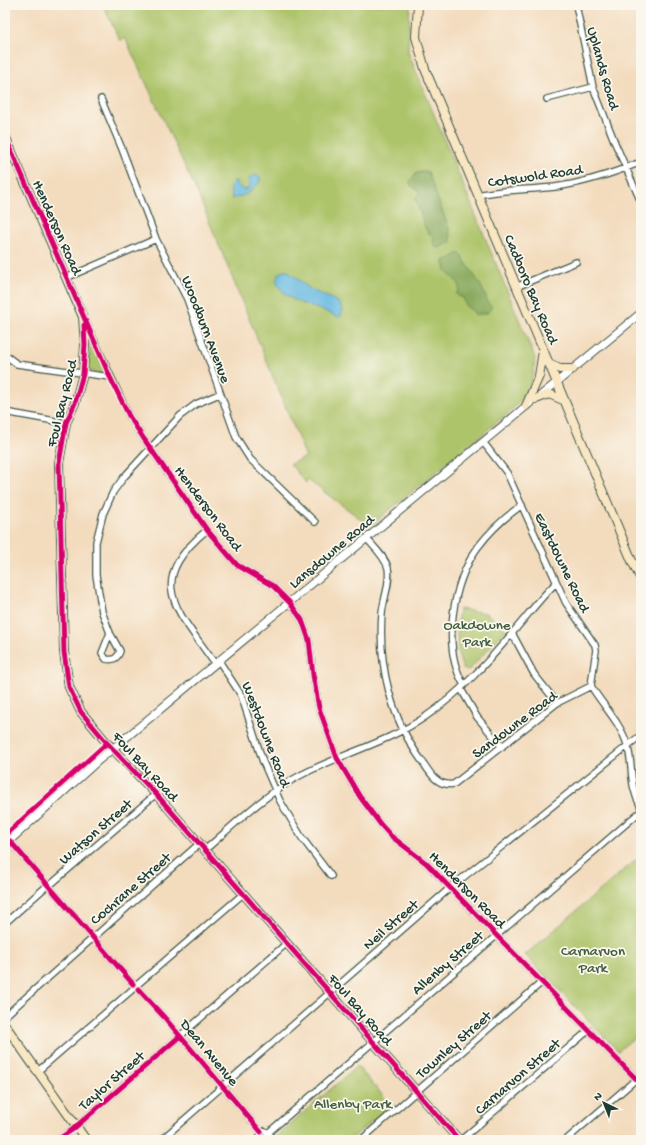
<svg xmlns="http://www.w3.org/2000/svg" width="646" height="1145" viewBox="0 0 646 1145" font-family="'Gochi Hand',sans-serif">
  <style>
    .green { fill: #adc46a; stroke: #66804f }
    .forest { fill: #8aaa5e; stroke: #547449 }
    .water { fill: #65b9e1; stroke: #427b8a }
    .lines { fill: none; stroke-linecap: round; stroke-linejoin: round }
    .minor-casing { stroke: #3f5549; stroke-width: 8 }
    .tertiary-casing { stroke: #3f5549; stroke-width: 9 }
    .secondary-casing { stroke: #3f5549; stroke-width: 10 }
    .minor { stroke: #fff; stroke-width: 5.5 }
    .tertiary { stroke: #fff; stroke-width: 7 }
    .secondary { stroke: #f9e7c3; stroke-width: 8 }
    .cycleway-casing { stroke: #fbf7ec; stroke-width: 8 }
    .cycleway { stroke: #d6006c; stroke-width: 5 }
    .labels { text-anchor: middle; stroke-width: 3.5; stroke-linejoin: round; paint-order: stroke }
    .street-label { font-size: 15px; fill: #1f3d34; stroke: #fbf7ec }
    .park-label { font-size: 15px; fill: #425f42; stroke: #fbf7ec }
  </style>
  <rect width="100%" height="100%" fill="#fbf7ec"/>
  <filter id="ink" filterUnits="userSpaceOnUse"><feTurbulence type="fractalNoise" baseFrequency=".025" numOctaves="2"/><feDisplacementMap in="SourceGraphic" scale="8" xChannelSelector="R" yChannelSelector="G"/><feConvolveMatrix kernelMatrix="1 2 1 2 8 2 1 2 1" color-interpolation-filters="sRGB"/></filter>
  <filter id="wash" filterUnits="userSpaceOnUse"><feTurbulence type="fractalNoise" baseFrequency=".012" numOctaves="4" result="noise"/><feDisplacementMap in="SourceGraphic" scale="16" xChannelSelector="R" yChannelSelector="G"/><feGaussianBlur stdDeviation="0.9" result="paint"/><feColorMatrix in="noise" values="0 0 0 0 0 0 0 0 0 0 0 0 0 0 0 0 0 1.4 0 .05"/><feComposite in="paint" operator="in"/></filter>
  <g filter="url(#wash)">
    <rect width="100%" height="100%" fill="#f3dbbd"/>
    <!-- green -->
    <path class="green" d="M103 5H410L408 52 535 358C533 383 529 392 512 410L370 526 308 480 306 483 290 464 306 457 197 192 125 38 120 41Z
      M91 342 105 371 103 374 87 370Z
      M459 609 486 613 506 630 468 671 463 669C455 651 457 628 459 609Z
      M639 857 641 860V1032L618 1051 525 955Z
      M357 1066 391 1105 350 1140H272Z"/>
    <!-- forest -->
    <path class="forest" d="M424 171 428 172 449 229 451 242 437 249 434 245 433 237 426 230 416 201V197L419 194 418 190 411 186 410 181 417 173Z
      M460 253 481 286 489 304 492 307 487 313 475 315 474 312 466 306 463 297H459L456 294 459 290V284L446 271 444 261Z"/>
    <!-- water -->
    <path class="water" d="M256 175 260 177V182L247 194 232 199 230 187 234 181H236L237 184 242 189 246 190 249 187V178Z
      M283 271H288L310 289 338 302 343 310 340 317 335 316C315 305 286 305 276 281L279 273Z"/>
  </g>
  <g filter="url(#ink)">
    <g class="lines">
      <defs>
        <path id="minor" d="M576 5 593 87 615 143 641 202
          M101 99 122 149 156 239 187 299 236 437 250 459 315 522
          M547 99 593 87
          M5 157 13 154
          M478 195C503 189 529 190 555 187 584 183 614 173 641 162
          M68 277 156 239
          M516 287 576 262
          M85 320 129 416 144 439 207 530 237 565 273 586 290 603 302 620 309 640 313 675 319 708 337 758 360 797 381 825 391 836 426 863 641 1084
          M5 355 17 364 110 377
          M5 412 66 423
          M483 442 507 473 566 603 595 645 596 650 591 686C603 706 620 722 627 744 634 766 628 784 641 807
          M207 530C143 583 178 610 215 664
          M367 539C374 547 385 557 388 568 391 582 383 600 382 614 378 665 391 719 422 761 430 773 437 787 454 784L557 703 591 686
          M110 633 102 653 106 659C113 661 118 658 120 651L110 633 102 612 96 575V542L103 514 113 492 124 477 180 416 196 404 219 394
          M512 633 534 674 557 703
          M219 661 241 695 263 762 280 801 302 838 331 876
          M464 685C441 647 453 582 478 547 490 531 505 517 522 505
          M461 689 477 717 502 747
          M10 841 133 984
          M205 850C236 823 265 794 301 775 341 754 387 743 425 717 459 694 488 662 514 631 528 615 541 597 556 583
          M49 886 156 794
          M5 923 48 885
          M138 984 243 894
          M138 989 164 1017 261 1132
          M5 1016 200 843
          M38 1071 133 989
          M265 1131 270 1135 268 1140
          M261 1132 260 1137 262 1140
          M269 1132 641 811
          M57 1140 72 1130 287 943
          M161 1140 450 888 641 735
          M361 1140 542 982
          M461 1140 589 1030
          M566 1140 641 1075"/>
        <path id="tertiary" d="M540 396 641 313
          M5 845 99 760 530 403"/>
        <path id="secondary" d="M418 5 416 37 425 69 632 561 641 579
          M5 136 83 317 85 345 83 374 75 403 66 423 59 463 64 652 69 687 81 712 107 743 156 794 459 1140
          M549 364 560 369H573
          M536 399 549 394 563 400
          M526 406 539 376 543 351
          M5 1025 86 1140"/>
      </defs>
      <!-- minor casing -->
      <use href="#minor" class="minor-casing"/>
      <!-- tertiary casing -->
      <use href="#tertiary" class="tertiary-casing"/>
      <!-- secondary casing -->
      <use href="#secondary" class="secondary-casing"/>
      <!-- minor -->
      <use href="#minor" class="minor"/>
      <!-- tertiary -->
      <use href="#tertiary" class="tertiary"/>
      <!-- secondary -->
      <use href="#secondary" class="secondary"/>
      <defs>
        <path id="cycleway" d="M5 136 110 377 129 416 144 439 207 530 237 565 273 586 290 603 302 620 309 640 313 675 319 708 337 758 360 797 381 825 391 836 426 863 641 1084
          M84 325 85 345 83 374 75 403 66 423 59 463 64 652 69 687 81 712 107 743 156 794 459 1140
          M5 835 107 743
          M10 841 133 984
          M138 989 164 1017 261 1132
          M57 1140 72 1130 180 1036"/>
      </defs>
      <!-- cycleway casing -->
      <use href="#cycleway" class="cycleway-casing"/>
      <!-- cycleway -->
      <use href="#cycleway" class="cycleway"/>
    </g>
  </g>
  <g class="labels">
    <!-- street labels -->
    <g class="street-label">
      <text transform="translate(604 68) rotate(74)" y="5">Uplands Road</text>
      <text transform="translate(535 175) rotate(-8)" y="5">Cotswold Road</text>
      <text transform="translate(58 227) rotate(66)" y="5">Henderson Road</text>
      <text transform="translate(532 289) rotate(67)" y="5">Cadboro Bay Road</text>
      <text transform="translate(207 329) rotate(69)" y="5">Woodburn Avenue</text>
      <text transform="translate(61 403) rotate(-76)" y="5">Foul Bay Road</text>
      <text transform="translate(209 508) rotate(53)" y="5">Henderson Road</text>
      <text transform="translate(331 551) rotate(-40)" y="5">Lansdowne Road</text>
      <text transform="translate(563 562) rotate(64)" y="5">Eastdowne Road</text>
      <text transform="translate(514 724) rotate(-37)" y="5">Sandowne Road</text>
      <text transform="translate(267 734) rotate(69)" y="5">Westdowne Road</text>
      <text transform="translate(146 766) rotate(47)" y="5">Foul Bay Road</text>
      <text transform="translate(95 831) rotate(-41)" y="5">Watson Street</text>
      <text transform="translate(130 888) rotate(-41)" y="5">Cochrane Street</text>
      <text transform="translate(468 889) rotate(45)" y="5">Henderson Road</text>
      <text transform="translate(390 924) rotate(-41)" y="5">Neil Street</text>
      <text transform="translate(447 962) rotate(-41)" y="5">Allenby Street</text>
      <text transform="translate(361 1009) rotate(49)" y="5">Foul Bay Road</text>
      <text transform="translate(453 1044) rotate(-41)" y="5">Townley Street</text>
      <text transform="translate(210 1052) rotate(50)" y="5">Dean Avenue</text>
      <text transform="translate(517 1076) rotate(-41)" y="5">Carnarvon Street</text>
      <text transform="translate(111 1080) rotate(-41)" y="5">Taylor Street</text>
    </g>
    <!-- park labels -->
    <g class="park-label">
      <text x="477" y="629">Oakdowne<tspan x="477" dy="17">Park</tspan></text>
      <text x="593" y="955">Carnarvon<tspan x="593" dy="17">Park</tspan></text>
      <text x="353" y="1108">Allenby Park</text>
    </g>
  </g>
  <!-- margin -->
  <rect width="646" height="1145" fill="none" stroke="#fbf7ec" stroke-width="20"/>
  <!-- north arrow -->
  <g transform="translate(604 1103) rotate(317)" stroke="#fbf7ec" stroke-width="3" paint-order="stroke">
  <path d="M0-3L7 15L0 10L-7 15Z" fill="#1f3d34"/>
  <text y="-6" font-size="11" font-weight="bold" text-anchor="middle" fill="#1f3d34">N</text>
  </g>
</svg>
